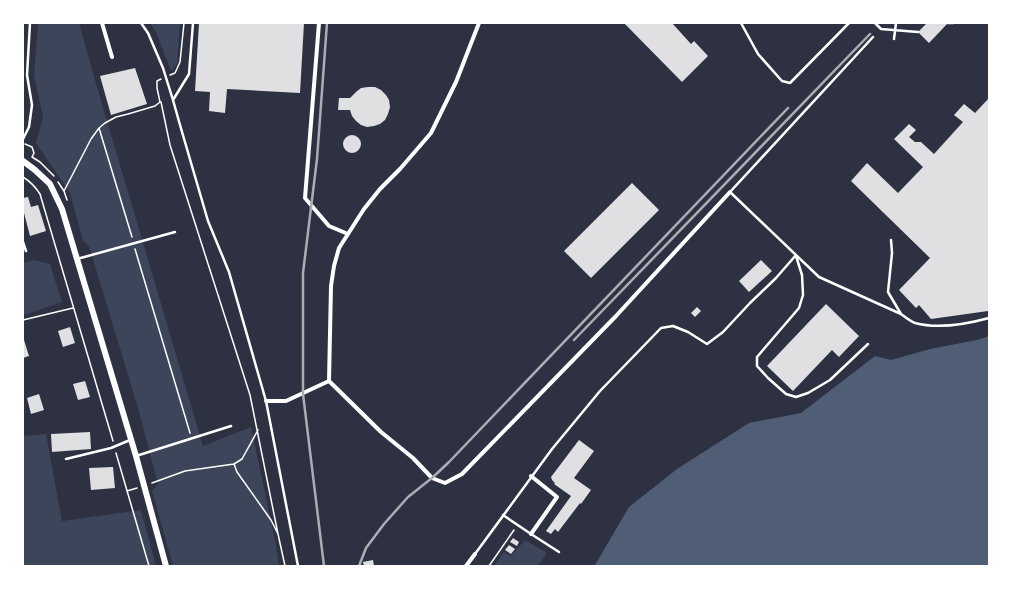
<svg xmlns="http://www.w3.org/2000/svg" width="1012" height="589" viewBox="0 0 1012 589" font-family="Barlow,sans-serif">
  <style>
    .green { fill: #3c4559 }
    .water { fill: #4f5d75 }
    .building { fill: #e0e0e3 }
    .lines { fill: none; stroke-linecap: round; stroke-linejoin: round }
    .path { stroke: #fff; stroke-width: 1.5 }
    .service { stroke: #fff; stroke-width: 2.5 }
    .minor { stroke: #fff; stroke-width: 4 }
    .tertiary { stroke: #fff; stroke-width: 6 }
    .rail { stroke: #abadb3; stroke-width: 2.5 }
  </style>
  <rect width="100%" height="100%" fill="#2d3142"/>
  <!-- green -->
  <path class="green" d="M38 23H79L95 80 203 446 251 427 276 545 279 566H173L152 491 158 484 138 408 89 246 83 241 70 193 36 143 43 117 34 75Z
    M150 23H180L177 64 171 71 156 32Z
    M34 260 50 264 62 302 30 313 23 315V263Z
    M46 434 62 521 141 510 156 566H23V436Z
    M525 540 547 553 538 566H494L504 552 511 556Z"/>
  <!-- water -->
  <path class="water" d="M989 336V566L595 565 629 507 677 469 749 423 801 413 875 356 891 360 930 349 977 340Z"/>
  <!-- building -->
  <path class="building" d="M199 23H304L300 93 227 89 225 113 209 111 210 92 195 91Z
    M624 23H672L691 44 694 41 708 56 682 82Z
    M927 23H948L929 43 918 32Z
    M135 68 147 104 111 115 100 76Z
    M368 87H375L381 90 386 95 389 100 390 107 388 114 385 120 380 124 374 126 367 127 361 125 356 121 352 116 350 110H338L339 98H350L356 92 361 88Z
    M989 98V310L988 311 931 319 919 305 916 308 899 290 930 258 851 181 867 163 898 193 923 167 894 139 909 124 916 130 909 137 915 142H921L934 154 963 122 954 115 964 104 975 113Z
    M343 144a9 9 0 1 1 18 0a9 9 0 1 1-18 0Z
    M632 183 659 210 591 278 564 251Z
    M28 197 31 207 38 205 46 231 30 236 23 209V198Z
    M761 260 772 271 749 292 739 281Z
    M826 304 859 336 839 357 832 350 793 391 767 366Z
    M697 307 701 311 695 317 691 313Z
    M70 327 75 343 63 347 58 331Z
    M24 340 29 356 23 358V341Z
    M85 381 90 397 78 400 73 384Z
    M39 394 44 410 31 414 27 398Z
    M90 432 91 449 52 452 51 434Z
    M579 440 594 451 574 478 591 490 581 504 580 503 558 532 555 529 551 534 546 531 571 496 554 484 555 483 552 480 551 477Z
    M113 467 115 488 91 490 89 468Z
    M513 538 519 542 517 546 510 542Z
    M509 545 515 549 511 554 505 550Z
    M373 560 374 566H364L363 562Z"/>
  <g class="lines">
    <!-- path -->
    <path class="path" d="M170 75 175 73 180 62 184 23
      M161 102 170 145 250 395 278 534
      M25 144 32 147 34 153 32 157
      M32 157 40 162 54 176
      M23 177C31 182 35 186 40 194L113 441
      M58 182 64 191 67 200
      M64 191 91 139 99 128
      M132 237 99 128 105 123 116 117 128 114 155 106 160 102 157 88V81L161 79
      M135 249 190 433
      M23 320 73 308
      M116 453 149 566
      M234 464 242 459 258 430
      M152 483 185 471 234 464 237 472 271 520 278 534 285 566
      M127 491 137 488
      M489 566 514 530"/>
    <!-- service -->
    <path class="service" d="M141 23 148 33 163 68 173 100 180 125 208 221 229 272 266 401 298 566
      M741 23 758 54 782 81 790 83 849 23
      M875 23 881 29 918 32
      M948 23H953
      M873 37 730 192 819 277 901 314C905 317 910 321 915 323 937 329 967 324 989 318
      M894 39 896 23
      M173 100 189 74 193 23
      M23 139 29 127 32 105 27 75 30 23
      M891 240 892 253 888 292 901 314
      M23 242 26 251
      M796 256 802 275 803 295 799 308 757 357V366L768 378 786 394 796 397 808 393 830 380 868 344
      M77 259 175 232
      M136 456 231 426
      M66 459 111 448 130 440
      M503 515 531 534 559 552
      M475 554 552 449 600 391 661 328 673 326 688 332 707 344 723 332 750 303 776 278 796 255"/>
    <!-- minor -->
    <path class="minor" d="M102 23 112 57
      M319 23 305 198 329 226 348 234
      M329 381 331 286 334 266 339 248 364 209 380 189 400 169 431 133 456 82 479 23
      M266 401H286L329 381 381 432 413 458 432 478 445 483 462 474 616 316 730 192
      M531 534 557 497 531 476
      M466 566 475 554"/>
    <!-- tertiary -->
    <path class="tertiary" d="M23 161 35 170 50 184 62 209 136 456 166 566"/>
    <!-- rail -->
    <path class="rail" d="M574 340 870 34
      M324 566 303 394V273L317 159 327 23
      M359 566 366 548 384 524 408 497 432 478 449 462 788 108"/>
  </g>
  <!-- border -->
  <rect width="1012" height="589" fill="none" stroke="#ffffff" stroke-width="48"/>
</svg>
